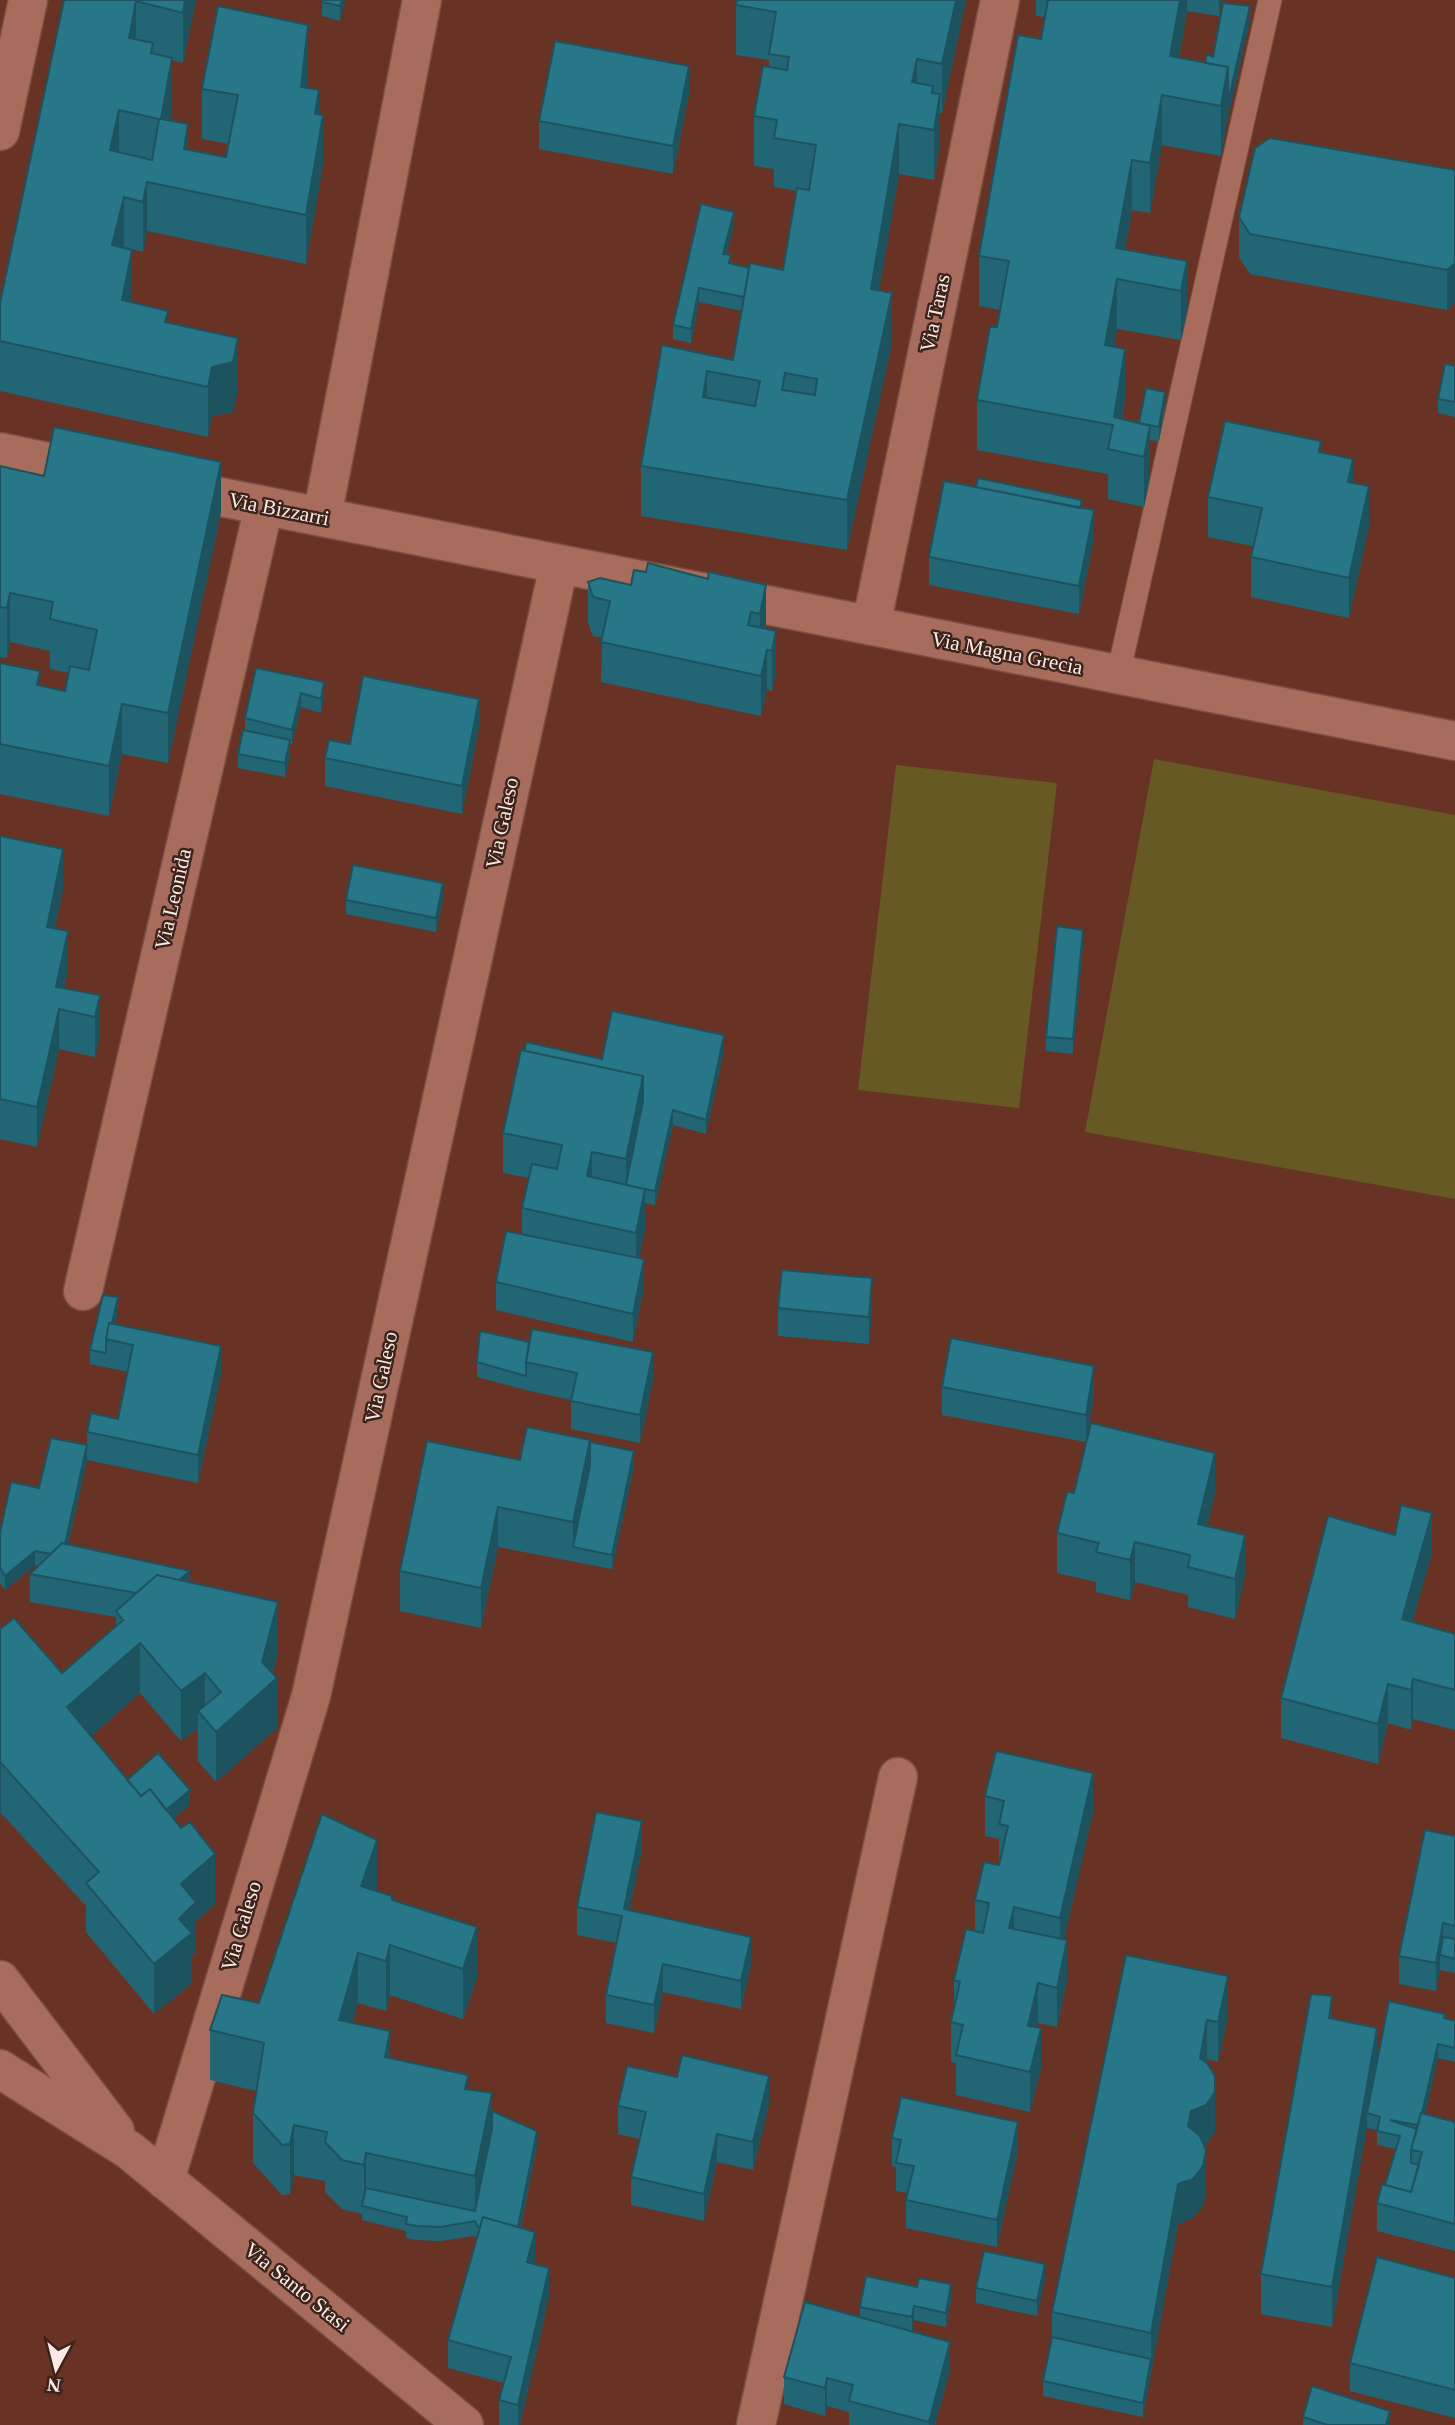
<svg xmlns="http://www.w3.org/2000/svg" width="1455" height="2425" viewBox="0 0 1455 2425" font-family="'Times New Roman',serif">
  <style>
    .green { fill: #665924 }
    .lines { fill: none; stroke-linecap: round; stroke-linejoin: round }
    .lane-casing { stroke: #7a4f43; stroke-width: 25 }
    .street-casing { stroke: #7a4f43; stroke-width: 41 }
    .lane { stroke: #a76c5c; stroke-width: 23 }
    .street { stroke: #a76c5c; stroke-width: 38 }
    .wall { fill: #226675 }
    .shaded-wall { fill: #1c535f }
    .building { fill: #287788; stroke: #1c535f; stroke-width: 2; fill-rule: evenodd }
    .labels { text-anchor: middle; stroke-width: 5; stroke-linejoin: round; paint-order: stroke }
    .street-label { font-size: 21px; fill: #feeae4; stroke: #3c241d }
  </style>
  <rect width="100%" height="100%" fill="#683325"/>
  <!-- green -->
  <path class="green" d="M1154 759 1455 815V1199L1085 1132Z
    M896 765 1057 783 1019 1108 858 1090Z"/>
  <g class="lines">
    <defs>
      <path id="lane" d="M1118 675 1270 0"/>
      <path id="street" d="M0 131 28 0
        M0 452 97 472
        M170 487 1455 741
        M322 517 422 0
        M871 626 1000 0
        M83 1291 264 506
        M0 1980 115 2131
        M0 2069 129 2150 464 2425
        M165 2180 311 1696 559 565
        M756 2425 898 1777"/>
    </defs>
    <!-- lane casing -->
    <use href="#lane" class="lane-casing"/>
    <!-- street casing -->
    <use href="#street" class="street-casing"/>
    <!-- lane -->
    <use href="#lane" class="lane"/>
    <!-- street -->
    <use href="#street" class="street"/>
  </g>
  <!-- wall -->
  <path class="wall" d="M64 0H195V5L183 63 172 60V108L170 121 188 150 226 157 229 144 202 139V89L308 74 307 88 319 114 323 165 306 264 147 231 143 252 124 247 132 303 168 323 238 388 233 412 212 416 208 437 0 391V303Z
    M322 0H345L340 21 322 16Z
    M966 0 942 113H940V144L934 180 899 174 879 290 892 343 847 550 641 516V466L662 345 733 360 742 311 699 302 691 343 673 339V325L734 226 726 254 731 264 749 268 783 270 797 191 774 187V169L754 166V116L769 67V60L736 55V5Z
    M1036 0H1221L1219 16 1187 11 1179 58 1205 63 1213 57 1250 20 1228 117 1221 156 1162 145 1150 213 1132 210 1125 250 1187 261V310L1181 340 1117 329 1114 347 1125 399 1122 419 1139 423 1165 406 1159 441 1150 440V476L1144 507 1108 499V474L977 450V400L997 327 1000 310 979 306V256L1041 39 1045 17 1036 16Z
    M689 94 673 174 539 149V121Z
    M1455 170V303L1447 310 1250 274 1239 257V217Z
    M1455 366V417L1438 413V399Z
    M1321 452 1353 483 1369 526 1349 618 1251 597V557L1253 546 1208 537V497Z
    M0 466 221 512 168 763 122 754 109 816 0 794V663L40 686 65 691 69 673 50 669V651L10 642 7 658 0 657Z
    M1082 508 1094 538 1079 614 929 585V557Z
    M646 572 766 585V629L776 631V671L772 691 767 689 761 716 601 682 602 638 593 636 588 622V582L631 585Z
    M256 668 324 696 321 713 301 707 292 744 290 743V755L285 777 238 768V754L245 730V718Z
    M479 727 462 814 325 786V758L350 744Z
    M0 836 63 889 55 928 68 971 64 988 100 995V1035L95 1057 59 1049 37 1147 0 1139Z
    M443 898 436 932 346 914V900Z
    M1083 944 1073 1054 1046 1051V1037Z
    M724 1050 706 1134 673 1125 655 1205 645 1203V1229L639 1258 644 1287 633 1342 496 1310V1282L522 1234V1208L529 1178 503 1173V1133L602 1059Z
    M872 1306 869 1344 778 1336V1308Z
    M118 1311 115 1324 221 1374 198 1483 87 1460 68 1545 190 1582 278 1652 273 1673 277 1728 216 1782 198 1761V1728L181 1741 140 1693 91 1736 127 1780 190 1804 173 1819 215 1904 196 1922V1952L192 1956V1983L154 2014 86 1932V1906L1 1813 0 1814V1629L62 1673 116 1626V1617L30 1602V1574L38 1566 35 1565 5 1590 0 1583V1533L39 1488 87 1445V1432L118 1419 128 1372 90 1364V1350Z
    M480 1331 653 1380 640 1443 571 1429V1400L526 1390 477 1377V1362Z
    M942 1387 1094 1394 1086 1442 942 1415Z
    M590 1442 634 1466 612 1569 498 1547 481 1628 400 1611V1571L520 1460Z
    M1074 1493H1215L1207 1526 1245 1575 1235 1619 1188 1607V1595L1135 1582 1130 1600 1096 1592V1582L1057 1573V1533Z
    M1432 1553 1412 1622 1455 1634V1730L1413 1719 1411 1730 1388 1723 1378 1764 1281 1738V1698Z
    M985 1796 1093 1812 1064 1939 1067 1980 1057 2027 1038 2023 1037 2027 1041 2068 1030 2112 956 2095V2063L951 2062V2022L954 2009V1980L975 1932V1900L999 1864V1839L985 1836Z
    M1455 1836V1973L1440 1970 1436 1991 1399 1984V1956Z
    M642 1849 629 1911 751 1965 741 2009 663 1992 654 2033 606 2023V1995L617 1943 577 1935V1907Z
    M377 1890V1891L392 1901 477 1977 463 2019 390 1995 386 2011 358 2003 352 2023 390 2058 468 2089 492 2111 537 2145 521 2227 535 2259 534 2264 549 2296 520 2425H499V2400L504 2383 448 2368V2340L476 2239 475 2236 440 2241 417 2240 406 2238V2231L362 2220V2214L342 2209 325 2192V2181L294 2175 290 2194 282 2195 253 2163V2113L256 2091 210 2080V2030L259 2003Z
    M1126 1955 1228 2016 1218 2062 1207 2059V2063L1215 2132 1206 2145 1204 2146 1206 2190 1203 2206 1193 2218 1178 2224 1143 2417 1043 2396V2381L1052 2337V2312Z
    M1445 2018 1455 2021V2062L1438 2058 1425 2114 1455 2122V2251L1377 2231V2203L1385 2185 1396 2149 1377 2145V2130L1367 2128V2126L1332 2327 1261 2314V2274L1332 2019 1377 2062Z
    M769 2104 753 2170 717 2162 704 2221 631 2205V2177L640 2139 618 2134V2106Z
    M892 2138 1018 2150 997 2247 906 2228V2200L908 2193 896 2191V2167L892 2166Z
    M1455 2278V2418L1350 2391V2363Z
    M1045 2279 1037 2316 976 2303V2288Z
    M951 2299 946 2327 914 2320 912 2331 950 2370 935 2425H849V2412L827 2406 825 2416 784 2404V2377L860 2317V2307Z
    M1303 2417 1390 2425H1303Z"/>
  <!-- shaded-wall -->
  <path class="shaded-wall" d="M185 0H195V5L183 63V13Z
    M342 0H345L340 21V6Z
    M956 0H966L942 113V64Z
    M1180 0H1187V11L1172 97 1170 56Z
    M1219 0H1221L1219 16Z
    M136 1V51L129 38Z
    M1250 6V20L1228 117 1221 156V106L1228 67Z
    M308 25V74L301 137V87Z
    M172 58V108L161 169V119Z
    M917 59V108L912 82Z
    M689 66V94L673 174V146Z
    M319 90V140L315 114Z
    M940 94V144L934 180V130Z
    M1162 95V145L1150 213V163Z
    M119 110V159L110 150Z
    M323 115V165L306 264V215Z
    M188 124V174L184 149Z
    M899 124V174L871 338V289Z
    M1132 160V210L1120 280 1117 279V329L1105 395V345L1116 248Z
    M147 182V231L143 252V202Z
    M124 197V247L112 295V245Z
    M734 212V226L723 268V254Z
    M132 250V300L122 350V300Z
    M1187 261V310L1181 340V291Z
    M1455 263V303L1447 310V270Z
    M699 288V302L691 343V329Z
    M892 293V343L847 550V500Z
    M238 338V388L233 412 212 416 208 437V387L212 367Z
    M1125 349V399L1116 451 1114 417Z
    M707 371V421L703 397Z
    M1165 392V406L1159 441V427Z
    M1150 426V476L1144 507V457Z
    M1353 459V499L1348 482Z
    M221 462V512L168 763V713Z
    M1369 486V526L1349 618V578Z
    M1094 510V538L1079 614V586Z
    M766 585V624L760 653V614Z
    M10 593V642L7 658V608Z
    M776 631V671L772 691V651Z
    M767 650V689L761 716V676Z
    M324 682V696L321 713V699Z
    M301 693V707L292 744V730Z
    M479 699V727L462 814V786Z
    M122 704V754L109 816V766Z
    M290 740V755L285 777V763Z
    M63 849V889L47 967V927Z
    M443 883V898L436 932V918Z
    M1083 930V944L1073 1054V1039Z
    M68 931V971L59 1009V1049L37 1147V1107L56 987Z
    M100 995V1035L95 1057V1017Z
    M724 1035V1050L706 1134V1120Z
    M643 1076V1116L626 1185V1159Z
    M673 1110V1125L655 1205V1191Z
    M592 1152V1192L587 1176Z
    M645 1189V1229L636 1273V1233Z
    M644 1259V1287L633 1342V1314Z
    M872 1278V1306L869 1344V1317Z
    M118 1297V1311L112 1341 109 1340Z
    M221 1346V1374L198 1483V1455Z
    M653 1352V1380L640 1443V1415Z
    M1094 1366V1394L1086 1442V1415Z
    M590 1440V1480L573 1547V1522Z
    M87 1445V1460L62 1571V1557Z
    M634 1451V1466L612 1569V1555Z
    M1215 1453V1493L1198 1564V1524Z
    M498 1507V1547L481 1628V1588Z
    M1432 1513V1553L1402 1659V1619Z
    M1245 1535V1575L1235 1619V1579Z
    M1135 1542V1582L1130 1600V1560Z
    M35 1551V1565L5 1590V1576Z
    M190 1571V1599L157 1597Z
    M278 1602V1652L270 1684 277 1678V1728L216 1782V1732L262 1662Z
    M140 1643V1693L67 1757V1707Z
    M205 1673V1719L198 1711V1728L181 1741V1691Z
    M1413 1679V1719L1411 1730V1690Z
    M1388 1684V1723L1378 1764V1724Z
    M1 1763V1813L0 1814V1764Z
    M1093 1773V1812L1060 1957V1918Z
    M190 1790V1804L141 1846V1832Z
    M642 1821V1849L624 1937V1909Z
    M377 1840V1890L361 1936V1886Z
    M215 1854V1904L196 1922V1952L192 1956V1983L154 2014V1964L179 1919 181 1884Z
    M1014 1907V1947L1009 1928Z
    M1443 1923V1951L1440 1955V1970L1436 1991V1963Z
    M477 1927V1977L463 2019V1969Z
    M751 1937V1965L741 2009V1981Z
    M1067 1940V1980L1057 2027V1988Z
    M390 1945V1995L386 2011V1961Z
    M358 1953V2003L339 2070V2020Z
    M663 1964V1992L654 2033V2005Z
    M1228 1976V2016L1218 2062V2022Z
    M1038 1983V2023L1028 2065V2026Z
    M1332 1996V2036L1329 2018Z
    M1207 2020V2059L1200 2098V2058Z
    M1041 2028V2068L1030 2112V2072Z
    M1377 2028V2068L1367 2113V2126L1332 2327V2287Z
    M390 2031V2081L385 2057Z
    M1438 2044V2058L1420 2136 1419 2125Z
    M769 2076V2104L753 2170V2142Z
    M1215 2092V2132L1206 2145 1191 2150 1188 2126 1191 2111Z
    M492 2093V2143L475 2226V2176Z
    M1018 2122V2150L997 2247V2220Z
    M294 2125V2175L290 2194V2144Z
    M537 2131V2145L515 2254V2240Z
    M717 2134V2162L704 2221V2194Z
    M1206 2150V2190L1203 2206 1193 2218 1178 2224 1151 2373V2333L1178 2184Z
    M366 2153V2202L364 2206V2165Z
    M535 2232V2259L527 2290V2262Z
    M1045 2264V2279L1037 2316V2301Z
    M549 2268V2296L520 2425H518V2405Z
    M951 2284V2299L946 2327V2313Z
    M914 2306V2320L912 2331V2317Z
    M950 2342V2370L935 2425H929Z
    M1151 2359V2373L1143 2417V2403Z
    M827 2378V2406L825 2416V2388Z
    M1390 2411V2425H1386Z"/>
  <!-- building -->
  <path class="building" d="M64 0H185L183 13 136 1 129 38 153 43 151 53 172 58 161 119 188 124 184 149 226 157 238 95 202 89 218 6 308 25 301 87 319 90 315 114 323 115 306 215 147 182 143 202 124 197 112 245 132 250 122 300 168 311 165 322 238 338 233 362 212 367 208 387 0 341V303ZM119 110 159 119 152 160 110 150Z
    M322 0H342L340 6 322 2Z
    M737 0H956L942 64 917 59 912 82 933 86 932 93 940 94 934 130 899 124 871 289 892 293 847 500 641 466 662 345 733 360 750 263 783 270 797 188 809 190 816 145 774 138 777 120 754 116 763 66 787 70 789 57 769 54 776 12 736 5ZM707 371 760 381 755 406 703 397ZM785 373 817 379 815 395 782 390Z
    M1048 0H1180L1170 56 1228 67 1221 106 1162 95 1150 163 1132 160 1116 248 1187 261 1181 291 1117 279 1105 345 1125 349 1114 417 1150 426 1144 457 1108 449 1113 425 977 400 990 327H997L1009 261 979 256 1018 35 1041 39Z
    M1223 3 1250 6 1228 102V67L1205 63 1207 54 1213 57Z
    M555 41 689 66 673 146 539 121Z
    M1270 138 1455 170V263L1447 270 1250 234 1239 217 1255 148Z
    M701 204 734 212 723 254 731 255 729 263 749 268 744 297 699 288 691 329 673 325Z
    M1445 364 1455 366V402L1438 399Z
    M1146 388 1165 392 1159 427 1139 423Z
    M1225 421 1321 441 1319 452 1353 459 1348 482 1369 486 1349 578 1251 557 1262 508 1208 497Z
    M54 427 221 462 168 713 122 704 109 766 0 744V663L40 671 37 685 65 691 70 666 89 670 97 630 50 619 53 602 10 593 7 608 0 607V466L44 476Z
    M978 478 1082 500 1080 508 976 487Z
    M944 481 1094 510 1079 586 929 557Z
    M648 563 708 579 709 572 766 585 760 614 751 612 748 625 776 631 772 651 767 650 761 676 601 642 610 601 593 597 588 582 600 578 631 585 634 570 646 572Z
    M256 668 324 682 321 699 301 693 292 730 245 718Z
    M363 676 479 699 462 786 325 758 329 740 350 744Z
    M243 730 290 740 285 763 238 754Z
    M0 836 63 849 47 927 68 931 56 987 100 995 95 1017 59 1009 37 1107 0 1099Z
    M353 865 443 883 436 918 346 900Z
    M1057 926 1083 930 1073 1039 1046 1037Z
    M612 1011 724 1035 706 1120 673 1110 655 1191 626 1185 643 1101V1076L525 1051 526 1042 602 1059Z
    M521 1050 643 1076 626 1159 592 1152 587 1176 645 1189 636 1233 522 1208 532 1164 557 1169 562 1145 503 1133Z
    M506 1231 644 1259 633 1314 496 1282Z
    M782 1270 872 1278 869 1317 778 1308Z
    M103 1295 118 1297 112 1323H109L106 1339V1353L90 1350Z
    M109 1323 221 1346 198 1455 87 1432 91 1413 118 1419 133 1345 106 1339Z
    M532 1329 653 1352 640 1415 571 1401 577 1373 526 1362Z
    M480 1331 529 1342 526 1362V1376L477 1362Z
    M951 1338 1094 1366 1086 1415 942 1387Z
    M1091 1423 1215 1453 1198 1524 1245 1535 1235 1579 1188 1567 1190 1555 1135 1542 1130 1560 1096 1552 1099 1543 1057 1533 1067 1492 1074 1493Z
    M527 1427 590 1440 573 1522 498 1507 481 1588 400 1571 427 1441 520 1460Z
    M51 1438 87 1445 65 1544 62 1543 51 1554 35 1551 5 1576 0 1568V1533L11 1482 39 1488Z
    M590 1442 634 1451 612 1555 573 1547 590 1466Z
    M1401 1505 1432 1513 1402 1619 1455 1634V1690L1413 1679 1411 1690 1388 1684 1378 1724 1281 1698 1328 1516 1395 1535Z
    M62 1543 190 1571 179 1580 157 1575 136 1593 30 1574Z
    M157 1575 278 1602 262 1662 277 1678 216 1732 198 1711 221 1692 205 1673 181 1691 140 1643 67 1707 141 1796 150 1789 181 1828 190 1822 215 1854 181 1884 196 1902 179 1919 192 1933 154 1964 86 1883 99 1872 1 1763 0 1764V1629L14 1618 62 1673 123 1620 116 1611Z
    M996 1751 1093 1773 1060 1918 1014 1907 1009 1928 1067 1940 1057 1988 1038 1983 1028 2026 1041 2028 1030 2072 956 2055 963 2025 951 2022 960 1982 954 1980 966 1929 983 1933 989 1903 975 1900 984 1862 999 1865 1008 1826 999 1824 1004 1801 985 1796Z
    M158 1753 190 1790 166 1810 150 1789 141 1796 127 1780Z
    M596 1812 642 1821 624 1909 751 1937 741 1981 663 1964 654 2005 606 1995 622 1916 577 1907Z
    M322 1814 377 1840 361 1886 392 1896V1900L477 1927 463 1969 390 1945 386 1961 358 1953 339 2020 390 2031 385 2057 468 2075 465 2089 492 2093 475 2176 366 2153 364 2165 342 2160 325 2142 327 2132 294 2125 290 2144 282 2145 253 2113 264 2043 210 2030 222 1995 259 2003Z
    M1425 1830 1455 1836V1926L1443 1923 1436 1963 1399 1956Z
    M1443 1937 1455 1939V1938V1959L1440 1955Z
    M1126 1955 1228 1976 1218 2022 1207 2020 1200 2058 1207 2063 1215 2076V2092L1206 2105 1191 2111 1188 2126 1200 2136 1206 2150 1203 2166 1193 2179 1178 2184 1151 2333 1052 2312Z
    M1311 1994 1332 1996 1329 2018 1377 2028 1332 2287 1261 2274Z
    M1389 2001 1445 2014 1444 2018 1455 2021V2048L1438 2044 1422 2113H1421L1418 2125 1390 2120 1417 2129 1411 2150V2163L1419 2165 1411 2192 1385 2185 1400 2136 1377 2131 1380 2117 1367 2113Z
    M682 2055 769 2076 753 2142 717 2134 704 2194 631 2177 646 2112 618 2106 627 2066 677 2077Z
    M901 2097 1018 2122 997 2220 906 2200 914 2166 896 2163 901 2140 892 2138Z
    M492 2111 537 2131 518 2227 483 2217 479 2229 475 2221 440 2227 417 2226 406 2224 407 2217 362 2206 366 2188 475 2211 492 2129Z
    M1421 2113 1455 2122V2224L1377 2203 1382 2184 1411 2192 1422 2152 1411 2150Z
    M483 2217 535 2232 527 2262 549 2268 518 2405 499 2400 511 2357 448 2340Z
    M984 2251 1045 2264 1037 2301 976 2288Z
    M1377 2257 1455 2278V2390L1350 2363Z
    M866 2276 917 2287 919 2278 951 2284 946 2313 914 2306 912 2317 860 2307Z
    M805 2302 950 2342 929 2422 849 2401 853 2385 827 2378 825 2388 784 2377Z
    M1052 2337 1151 2359 1143 2403 1043 2381Z
    M1312 2386 1390 2411 1386 2425H1328L1303 2417Z"/>
  <g class="labels">
    <!-- street labels -->
    <g class="street-label">
      <text transform="translate(935 313) rotate(-78)" y="7">Via Taras</text>
      <text transform="translate(279 509) rotate(11)" y="7">Via Bizzarri</text>
      <text transform="translate(1007 653) rotate(11)" y="7">Via Magna Grecia</text>
      <text transform="translate(502 823) rotate(-78)" y="7">Via Galeso</text>
      <text transform="translate(173 899) rotate(-77)" y="7">Via Leonida</text>
      <text transform="translate(381 1377) rotate(-78)" y="7">Via Galeso</text>
      <text transform="translate(241 1926) rotate(-73)" y="7">Via Galeso</text>
      <text transform="translate(297 2287) rotate(39)" y="7">Via Santo Stasi</text>
    </g>
  </g>
  <!-- north arrow -->
  <g transform="translate(56 2369) rotate(187)" stroke="#3c241d" stroke-width="5" paint-order="stroke">
  <path d="M0-5L12 26L0 18L-12 26Z" fill="#feeae4"/>
  <text y="-10" font-size="19" font-weight="bold" text-anchor="middle" fill="#feeae4">N</text>
  </g>
</svg>
